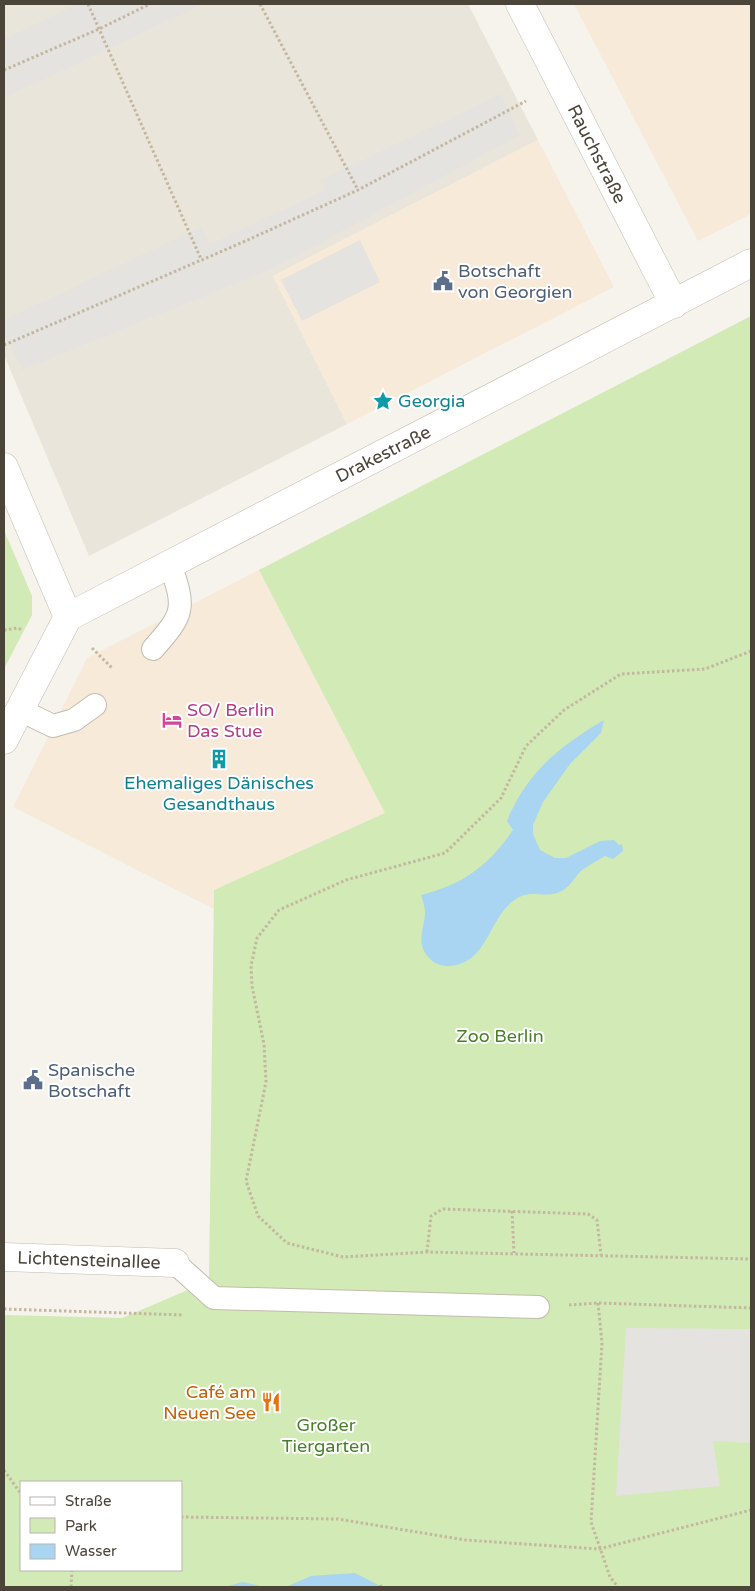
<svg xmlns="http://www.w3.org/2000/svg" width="755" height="1591" viewBox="0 0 755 1591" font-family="'Varela Round',sans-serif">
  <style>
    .residential { fill: #eae5da }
    .commercial { fill: #f7ead8 }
    .green { fill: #d2eab5; fill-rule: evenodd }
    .parking { fill: #e5e3e0 }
    .water { fill: #a9d4f2 }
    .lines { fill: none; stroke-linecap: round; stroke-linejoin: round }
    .service-casing { stroke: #c2bbae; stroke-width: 24 }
    .minor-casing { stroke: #c2bbae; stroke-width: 29 }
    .path { stroke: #c4b79f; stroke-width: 3; stroke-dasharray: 2.5 2.5; stroke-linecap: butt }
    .service { stroke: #fff; stroke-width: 22 }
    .minor { stroke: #fff; stroke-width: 28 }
    .labels { text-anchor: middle; stroke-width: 4; stroke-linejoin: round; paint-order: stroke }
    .street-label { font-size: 18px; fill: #4b4439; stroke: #fff }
    .service-label { font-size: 18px; fill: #4e5e75; stroke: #fff; text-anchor: start }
    .culture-label { font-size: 18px; fill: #0d838f; stroke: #fff; text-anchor: start }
    .hotel-label { font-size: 18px; fill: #b23c85; stroke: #fff; text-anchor: start }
    .park-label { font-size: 18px; fill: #4a7f2a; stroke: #fff }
    .food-label { font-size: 18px; fill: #c56008; stroke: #fff; text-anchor: end }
  </style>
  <rect width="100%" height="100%" fill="#f6f3ec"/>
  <!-- residential -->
  <path class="residential" d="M4 4H468L538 140 273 276 347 424 89 556 4 355Z"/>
  <!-- commercial -->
  <path class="commercial" d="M574 4H751V214L698 241Z
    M538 140 614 287 347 424 273 276Z
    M259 570 385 813 214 890V909L13 807 87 658Z"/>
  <!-- green -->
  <path class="green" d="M751 316V1587H4V1315L122 1318 209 1281 214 890 385 813 259 570ZM21 1482H181V1570H21Z
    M4 530 32 596V615L4 669Z"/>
  <!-- parking -->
  <path class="parking" d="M78 4H204L4 98V39Z
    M501 94 520 135 274 268 22 370 4 333V320L201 227 210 244 325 190 320 180Z
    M360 240 380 282 302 321 281 280Z
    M626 1328 751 1329V1443L713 1441 720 1486 616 1496Z"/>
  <!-- water -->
  <path class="water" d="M604 720 601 733 570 764 543 802 533 825V834L540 850 555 858H566L600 841 614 840 619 845 622 844 623 851 613 859 605 856C597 861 589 865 582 870 573 878 570 889 557 893 540 898 530 888 513 901 488 920 487 965 448 966 441 966 433 963 428 957 416 942 424 930 425 913 425 907 423 901 421 895 464 884 488 866 513 830L507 821C527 772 560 746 604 720Z
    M355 1573 382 1587H286L311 1576Z
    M243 1582 265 1587H224Z"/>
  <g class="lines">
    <defs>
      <path id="service" d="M153 649C184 614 186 609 170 564
        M20 710 53 726 74 720 95 705
        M175 1263 214 1298 538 1307"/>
      <path id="minor" d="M520 4 674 304
        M4 467 68 617
        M68 617 751 263
        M4 740 68 617
        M4 1257 175 1263"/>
    </defs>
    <!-- service casing -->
    <use href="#service" class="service-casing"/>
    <!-- minor casing -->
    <use href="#minor" class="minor-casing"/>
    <!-- path -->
    <path class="path" d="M88 4 201 259
      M260 4 358 190
      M4 70 99 29 150 4
      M4 345 241 243 358 190 526 101
      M4 630 18 628 22 630
      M92 648 113 669
      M751 651 705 669 621 674 564 710 526 746 501 798 445 853 346 880 279 910 257 938 251 966 252 986 264 1044 266 1082 246 1181 258 1216 287 1243 343 1257 427 1252 751 1259
      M512 1211 514 1253
      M427 1252 431 1216 443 1209 588 1214 597 1220 601 1255
      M598 1303 602 1343 591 1522 610 1577 618 1587
      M569 1305 598 1303 751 1308
      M4 1309 184 1315
      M4 1470 21 1494
      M181 1517 338 1519 465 1540 599 1549 751 1510
      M380 1585 381 1587
      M71 1587 72 1570"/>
    <!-- service -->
    <use href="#service" class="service"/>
    <!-- minor -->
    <use href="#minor" class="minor"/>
  </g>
  <!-- icons -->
  <defs>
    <symbol id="civic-bare" viewBox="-9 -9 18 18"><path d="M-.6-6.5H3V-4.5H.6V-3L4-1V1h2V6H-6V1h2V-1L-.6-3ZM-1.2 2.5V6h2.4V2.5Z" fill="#5c6f8a" stroke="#fff" stroke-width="2.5" paint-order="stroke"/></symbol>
    <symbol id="sight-bare" viewBox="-9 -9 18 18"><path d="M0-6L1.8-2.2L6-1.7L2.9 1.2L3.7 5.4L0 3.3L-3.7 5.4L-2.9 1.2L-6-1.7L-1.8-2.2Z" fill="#0f9aa8" stroke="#fff" stroke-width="2.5" paint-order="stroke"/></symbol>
    <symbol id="hotel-bare" viewBox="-9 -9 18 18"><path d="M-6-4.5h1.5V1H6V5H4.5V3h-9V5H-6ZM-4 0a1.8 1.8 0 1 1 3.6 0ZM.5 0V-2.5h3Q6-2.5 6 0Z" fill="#d1479c" stroke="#fff" stroke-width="2.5" paint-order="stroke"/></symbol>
    <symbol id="building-bare" viewBox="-9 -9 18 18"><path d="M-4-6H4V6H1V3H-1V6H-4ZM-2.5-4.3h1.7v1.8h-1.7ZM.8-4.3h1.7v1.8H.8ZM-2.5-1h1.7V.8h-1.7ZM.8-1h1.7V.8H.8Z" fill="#0f9aa8" stroke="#fff" stroke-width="2.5" paint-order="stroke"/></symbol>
    <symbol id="restaurant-bare" viewBox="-9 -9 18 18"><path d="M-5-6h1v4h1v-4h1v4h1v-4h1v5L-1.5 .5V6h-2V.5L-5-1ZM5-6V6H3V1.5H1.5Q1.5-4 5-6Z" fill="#e8710a" stroke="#fff" stroke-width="2.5" paint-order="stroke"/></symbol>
  </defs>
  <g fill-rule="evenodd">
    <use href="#civic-bare" x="429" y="267" width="28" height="28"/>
    <use href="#sight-bare" x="369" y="387" width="28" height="28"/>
    <use href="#hotel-bare" x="158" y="706" width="28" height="28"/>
    <use href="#building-bare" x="205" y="745" width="28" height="28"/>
    <use href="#civic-bare" x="19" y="1066" width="28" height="28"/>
    <use href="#restaurant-bare" x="257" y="1388" width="28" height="28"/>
  </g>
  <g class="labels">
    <!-- street labels -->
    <g class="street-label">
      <text transform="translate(597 154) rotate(63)" y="6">Rauchstraße</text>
      <text transform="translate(383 454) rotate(-27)" y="6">Drakestraße</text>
      <text transform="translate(89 1260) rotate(2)" y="6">Lichtensteinallee</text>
    </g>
    <!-- service labels -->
    <g class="service-label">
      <text x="458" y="277">Botschaft<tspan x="458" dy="21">von Georgien</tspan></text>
      <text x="48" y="1076">Spanische<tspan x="48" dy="21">Botschaft</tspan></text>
    </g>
    <!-- culture labels -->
    <g class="culture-label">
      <text x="398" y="407">Georgia</text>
      <text x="219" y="789" text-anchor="middle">Ehemaliges Dänisches<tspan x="219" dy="21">Gesandthaus</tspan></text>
    </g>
    <!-- hotel labels -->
    <g class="hotel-label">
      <text x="187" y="716">SO/ Berlin<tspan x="187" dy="21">Das Stue</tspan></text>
    </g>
    <!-- park labels -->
    <g class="park-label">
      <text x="500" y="1042">Zoo Berlin</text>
      <text x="326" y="1431">Großer<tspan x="326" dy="21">Tiergarten</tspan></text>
    </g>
    <!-- food labels -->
    <g class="food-label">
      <text x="256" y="1398">Café am<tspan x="256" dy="21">Neuen See</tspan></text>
    </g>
  </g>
  <!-- border -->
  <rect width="755" height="1591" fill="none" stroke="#4b4439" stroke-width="10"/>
  <!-- legend -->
  <rect x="20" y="1481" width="162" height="90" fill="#ffffff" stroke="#b7b4b0"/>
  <rect x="30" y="1497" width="25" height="8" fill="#ffffff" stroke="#b7b4b0"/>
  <text x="65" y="1506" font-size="15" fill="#4b4439">Straße</text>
  <rect x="30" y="1518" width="25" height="15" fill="#d2eab5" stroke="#b7b4b0"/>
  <text x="65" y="1531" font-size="15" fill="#4b4439">Park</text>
  <rect x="30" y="1544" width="25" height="15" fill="#a9d4f2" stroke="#b7b4b0"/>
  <text x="65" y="1556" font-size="15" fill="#4b4439">Wasser</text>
</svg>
